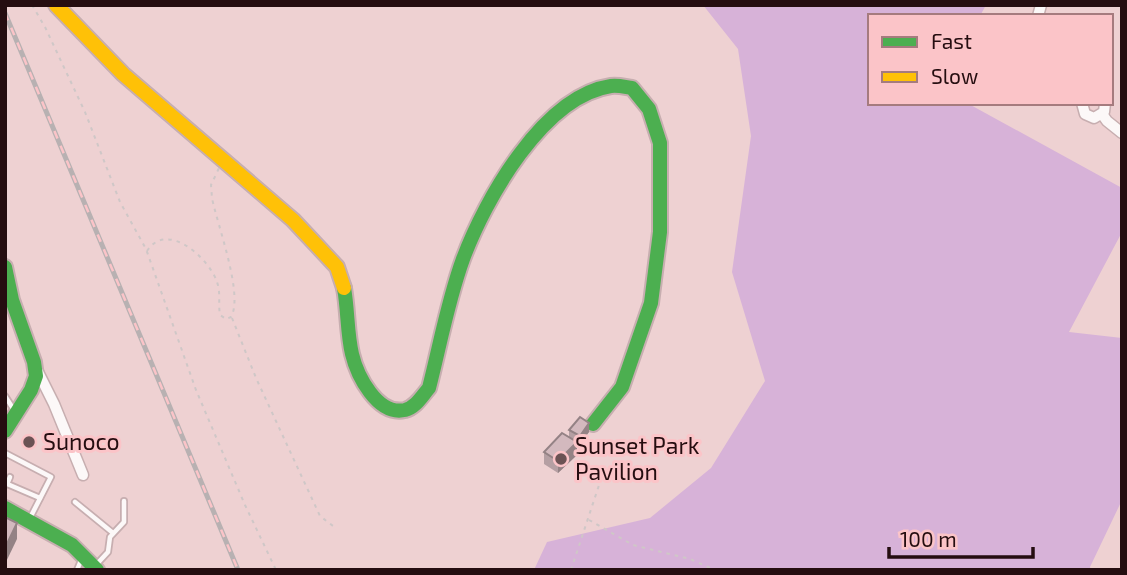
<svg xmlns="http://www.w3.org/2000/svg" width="1127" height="575" viewBox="0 0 1127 575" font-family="'Exo 2',sans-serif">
  <rect width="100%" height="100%" fill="#eed1d2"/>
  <path fill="#d7b2d8" d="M703,5h283l-6,11h-110v87h97l155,85v44l-53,100 53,6v162l-32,67 1,3h-557l13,-28 103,-24 61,-50 54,-87 -33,-109 19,-136 -13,-87z"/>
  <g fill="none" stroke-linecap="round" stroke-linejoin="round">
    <g stroke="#c7aeb0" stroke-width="8">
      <g id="lane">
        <path d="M5,396l9,14"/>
        <path d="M5,453l46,24 -20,39"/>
        <path d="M5,483l35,15"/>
        <path d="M7,484l3,-7"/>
        <path d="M75,502l38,31"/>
        <path d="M95,566l13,-14 2,-15 14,-15v-21"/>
        <path d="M77,570l5,-12"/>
      </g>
    </g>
    <g stroke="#c7aeb0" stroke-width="13">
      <g id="street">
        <path d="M1038,16l3,-11"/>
        <path d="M1082,103l3,11 9,4 10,-6 1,-9"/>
        <path d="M1102,114l5,7 15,12"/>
        <path d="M37,370l17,34 29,71"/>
      </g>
    </g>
    <g stroke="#c7aeb0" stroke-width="18">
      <g id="fast">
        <path d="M5,267l7,33 22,62 2,14 -5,14 -26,41"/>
        <path d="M344,288c4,22 3,45 8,66 5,21 25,62 53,56 11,-3 17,-14 24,-22 11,-43 19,-88 34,-129 22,-59 80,-163 148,-173 7,-1 14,1 21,2l17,21 11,34v89l-9,71 -29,84 -29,37"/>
        <path d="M5,508l67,37 25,25"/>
      </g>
    </g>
    <g stroke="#c7aeb0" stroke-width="18">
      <path id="slow" d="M56,5l67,69 170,146 44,47 7,21"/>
    </g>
    <g stroke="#cfc7c7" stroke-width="2" stroke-dasharray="3.5 5" stroke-linecap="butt">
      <path d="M32,5l13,22 40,85 35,90 26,47 50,141 49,115 31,65"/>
      <path d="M147,251c20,-31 62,7 70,31 4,11 1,22 3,33l6,4 5,-2c13,-22 -14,-93 -19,-119l-1,-13 8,-17"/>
      <path d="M232,318l24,60 64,138 13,10"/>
      <path d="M589,520l44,25 57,14 25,11"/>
      <path d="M571,570l32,-97"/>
    </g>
    <use href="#lane" stroke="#fcf8f8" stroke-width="4.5"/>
    <use href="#street" stroke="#fcf8f8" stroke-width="10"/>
    <use href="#fast" stroke="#4caf50" stroke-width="14"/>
    <use href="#slow" stroke="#ffc107" stroke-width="14"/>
    <g stroke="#b8b1b2" stroke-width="5">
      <path id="rail" d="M5,13l233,557"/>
    </g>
    <use href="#rail" stroke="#fbc4c8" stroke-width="2.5" stroke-dasharray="8" stroke-linecap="butt"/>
  </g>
  <path fill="#b59fa3" d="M569,430l20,2 -9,12 -5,-3 2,14 -19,18 -14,-9v-12l25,-14z"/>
  <g fill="#948285">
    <path d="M589,423v9l-9,12v-8z"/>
    <path d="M577,442v13l-19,18v-12z"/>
    <path d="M17,523v16l-12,25v-16z"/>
  </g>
  <g fill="#d3b9be" stroke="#948285" stroke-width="2">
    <path d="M580,417l9,6 -9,13 -11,-6z"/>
    <path d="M562,433l15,9 -19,19 -14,-9z"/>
    <path d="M5,517l12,6 -12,25z"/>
  </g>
  <g fill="#6b5254" stroke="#fbc4c8" stroke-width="2.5">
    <circle cx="29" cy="442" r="7"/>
    <circle cx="561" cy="459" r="7"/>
  </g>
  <g text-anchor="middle" stroke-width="6" stroke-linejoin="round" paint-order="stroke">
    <g font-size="23" fill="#250d10" stroke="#fbc4c8" text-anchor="start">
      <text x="43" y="450">Sunoco</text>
      <text x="575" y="454">Sunset Park<tspan x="575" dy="26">Pavilion</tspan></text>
    </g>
  </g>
  <rect width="1127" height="575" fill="none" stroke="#250d10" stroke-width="14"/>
  <rect x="868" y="14" width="245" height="91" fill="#fbc4c8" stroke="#a57b7e" stroke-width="2"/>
  <rect x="882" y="37" width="35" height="10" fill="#4caf50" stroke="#a57b7e" stroke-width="2"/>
  <text x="931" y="49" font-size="21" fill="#250d10">Fast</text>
  <rect x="882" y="72" width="35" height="10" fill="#ffc107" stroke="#a57b7e" stroke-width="2"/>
  <text x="931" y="84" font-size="21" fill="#250d10">Slow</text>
  <path d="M889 547v10h144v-10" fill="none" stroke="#250d10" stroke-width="3.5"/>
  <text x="900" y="547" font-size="21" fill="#250d10" stroke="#fbc4c8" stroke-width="5" paint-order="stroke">100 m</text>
</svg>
